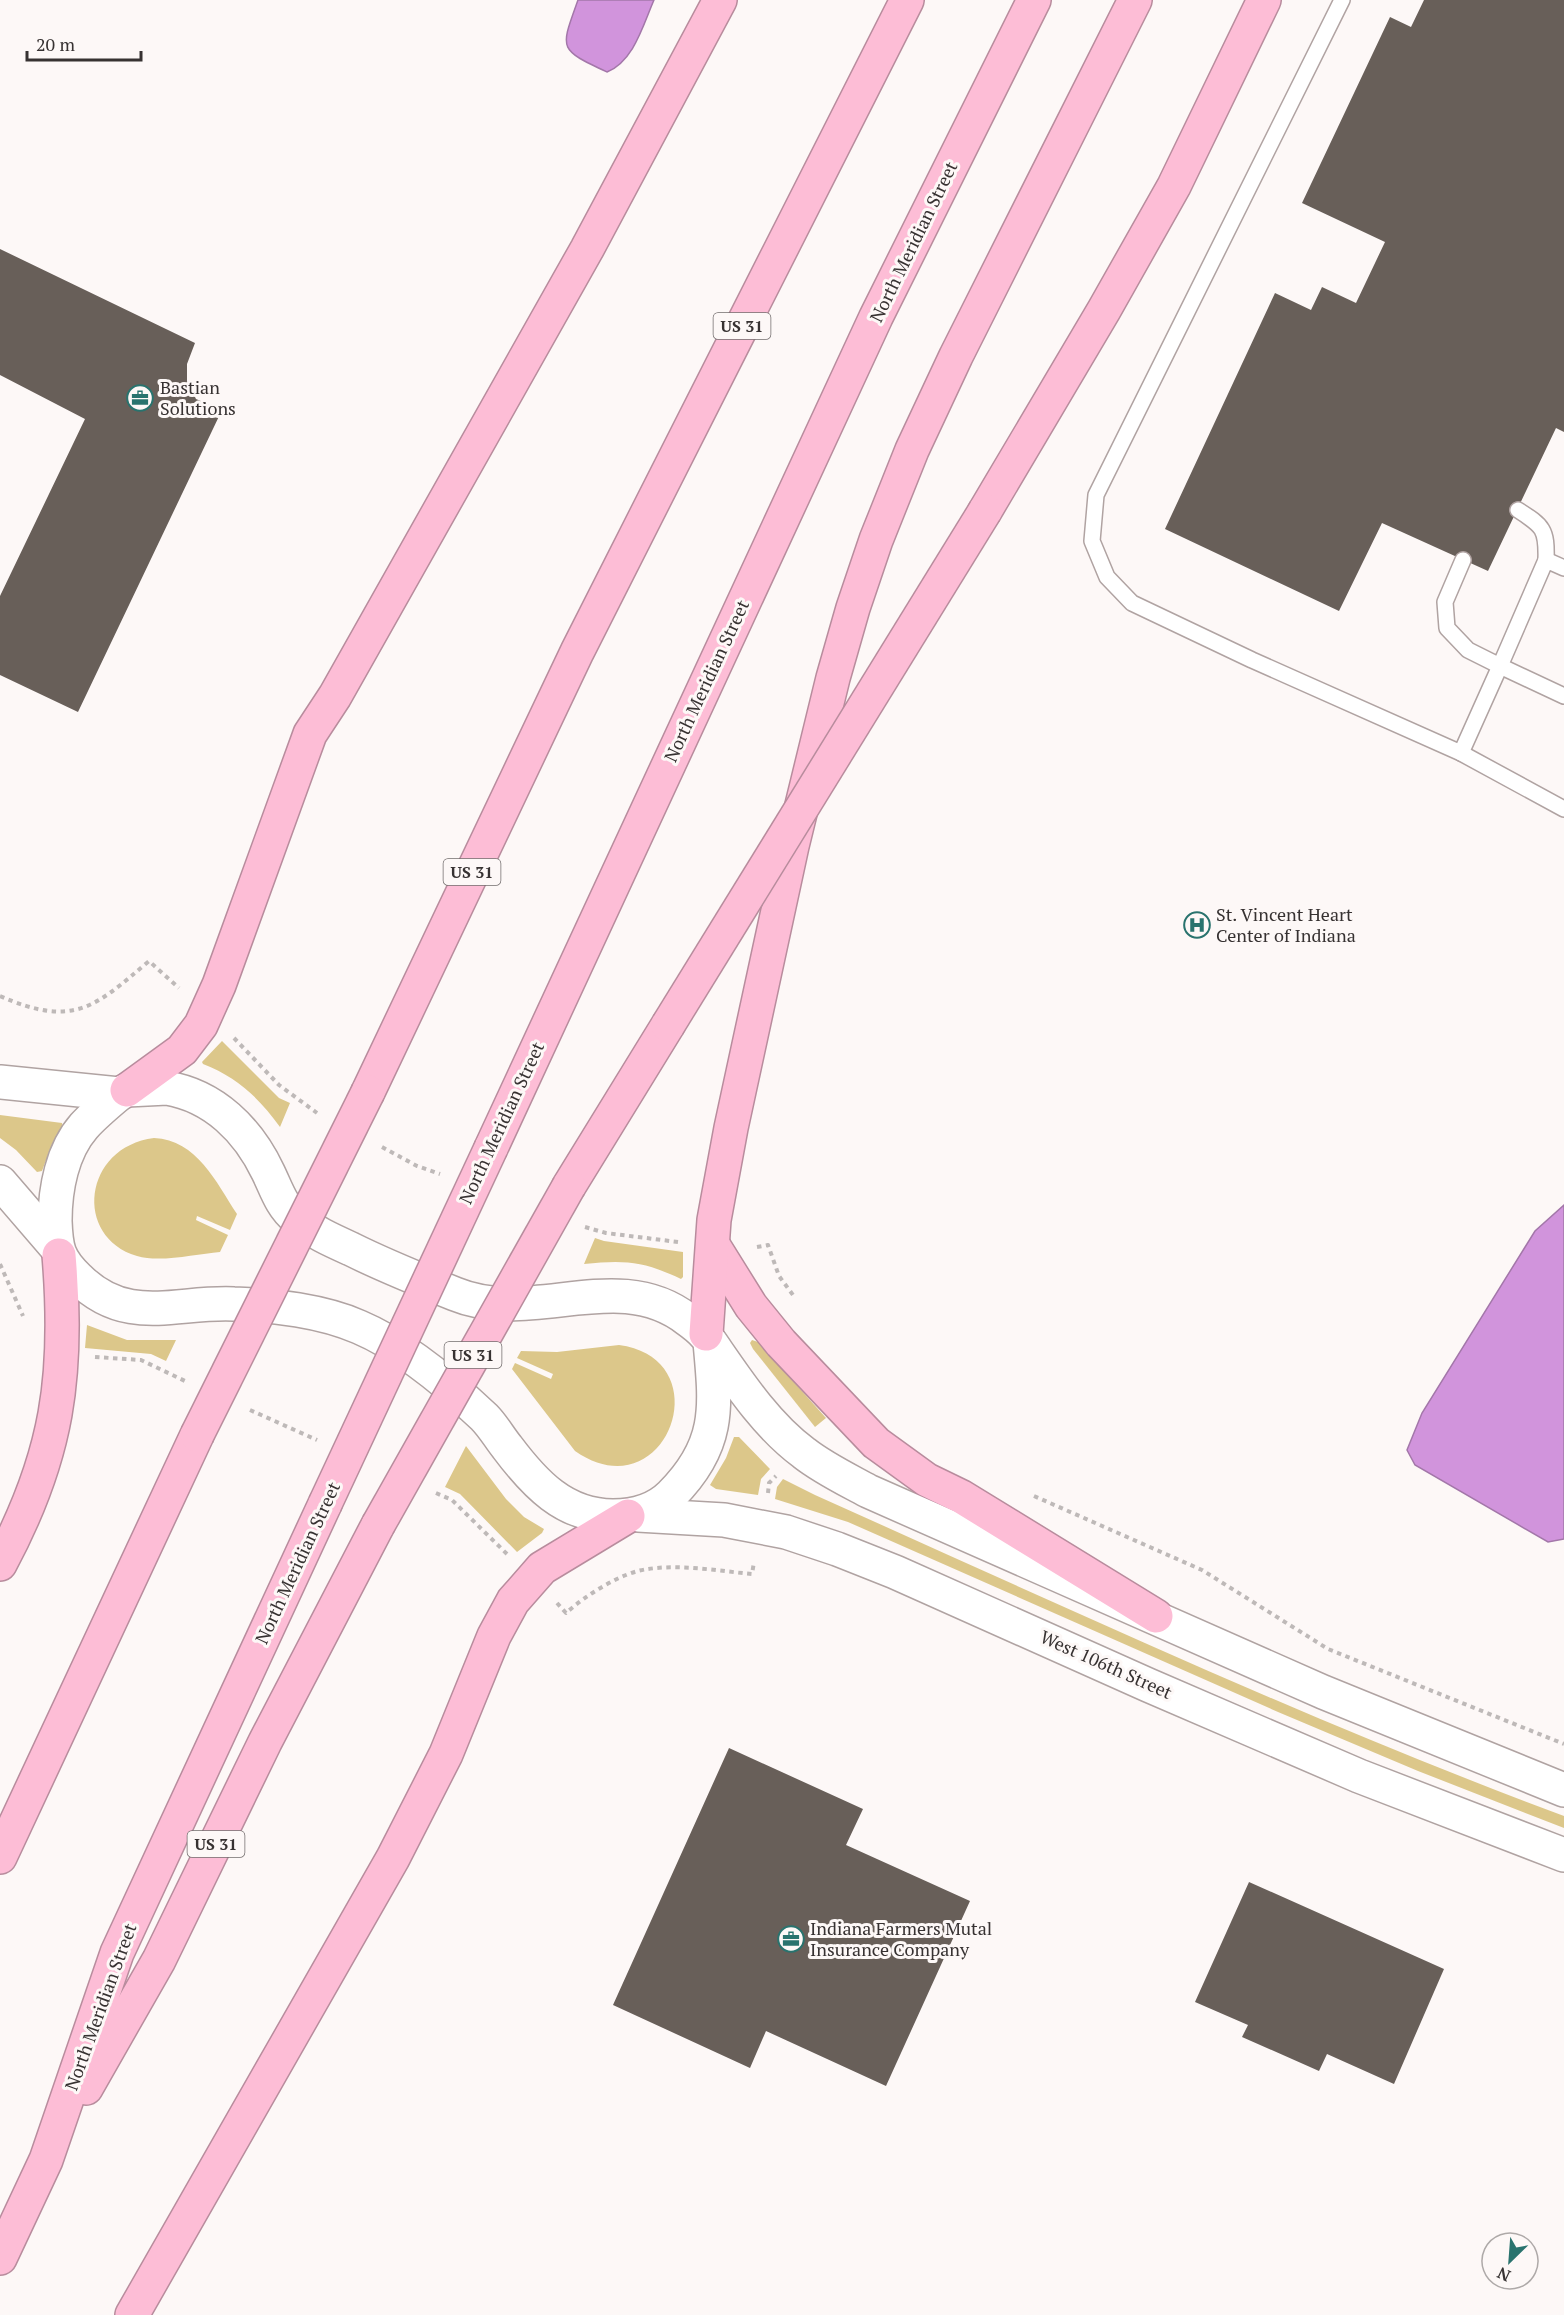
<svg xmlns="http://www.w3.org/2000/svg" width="1564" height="2315" viewBox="0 0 1564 2315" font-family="'PT Serif',serif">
  <rect width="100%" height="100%" fill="#fdf8f7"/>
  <g fill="#dcc78a">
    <path d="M222,1041l57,57 11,5 -10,24c-21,-29 -43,-50 -77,-63l-1,-2z"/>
    <path d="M0,1115l62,8 1,5 -11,16 -10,27 -5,1 -21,-22 -16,-12z"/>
    <path d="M154,1138c43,2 62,44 83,76l-7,16 -33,-14 -1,4 32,15 -8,17c-24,2 -60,11 -83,4 -64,-19 -54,-109 17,-118z"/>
    <path d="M595,1238l9,3 79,11v25l-2,2c-38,-18 -56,-19 -97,-15z"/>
    <path d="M87,1325l40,15h49l-10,21 -15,-7 -66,-6z"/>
    <path d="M752,1340l6,2 68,76 -11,9 -62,-78 -3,-6z"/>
    <path d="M619,1345c104,14 47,169 -44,106l-63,-82 3,-6 36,16 2,-5 -36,-16 4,-7 36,1z"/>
    <path d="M734,1437h5l31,32 -9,10 -3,16 -42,-6 -6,-4 16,-27z"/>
    <path d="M466,1446l40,53 18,18 20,12 -2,4 -25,19 -57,-58 -15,-7z"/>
    <path d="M783,1479l32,16c248,111 494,226 749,321v12l-146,-57 -140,-59 -430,-190 -73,-23 2,-12z"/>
  </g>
  <g fill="#d194dc" stroke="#a377a9" stroke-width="1.5">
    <path d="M578,0h76c-11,25 -20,61 -47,72 -49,-23 -47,-22 -29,-72z"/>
    <path d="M1564,1205v334l-16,3 -133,-77 -8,-15 15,-37 113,-182z"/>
  </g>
  <g fill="#685f59">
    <path d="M1424,0h140v432l-8,-4 -68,143 -106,-48 -43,88 -174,-82 110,-236 36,17 11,-23 34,16 29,-61 -83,-39 88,-186 21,10z"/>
    <path d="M0,249l195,94 -8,21v17l9,18 26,11 -144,302 -78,-37v-79l85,-177 -85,-44z"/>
    <path d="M729,1748l134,61 -17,36 124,56 -84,185 -120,-55 -16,37 -137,-63z"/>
    <path d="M1249,1882l195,87 -50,115 -67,-30 -8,17 -77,-34 6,-12 -53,-23z"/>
  </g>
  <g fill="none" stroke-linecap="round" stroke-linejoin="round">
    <g stroke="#b0a3a2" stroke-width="18">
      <g id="service">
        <path d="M1342,0l-246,495 -4,46 15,36 25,26 120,57 209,93 103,56"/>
        <path d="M1518,510c25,16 29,19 28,50"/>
        <path d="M1463,560l-18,42 2,26 21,22 32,16 46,-106 18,8"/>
        <path d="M1461,753l39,-87 64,30"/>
      </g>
    </g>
    <g stroke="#b0a3a2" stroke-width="36">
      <g id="tertiary">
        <path d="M0,1082l119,12"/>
        <path d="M167,1088c47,8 81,42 101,84 8,16 13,34 28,46 17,14 35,22 55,31 34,17 69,31 104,45 77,32 163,-29 233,26 9,7 17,12 22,22 6,65 11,103 -39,153 -15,15 -36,21 -58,21 -49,0 -79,-33 -106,-69 -8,-10 -14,-21 -23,-30 -35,-33 -80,-71 -125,-90 -36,-16 -86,-22 -125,-23 -58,-3 -107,23 -156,-26 -20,-19 -22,-30 -23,-57 0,-32 7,-70 29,-95 10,-11 23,-22 35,-32l8,-4z"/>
        <path d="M0,1182l56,65"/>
        <path d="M711,1343c27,39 55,82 93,110 19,15 42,26 64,38l455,201 241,98"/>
        <path d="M638,1515l86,5 62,12 51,17 58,23 253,113 211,91 205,79"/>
      </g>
    </g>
    <g stroke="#b88c9d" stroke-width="36">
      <g id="motorway">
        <path d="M985,511l119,-201 70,-124 90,-186"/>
        <path d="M127,1090l55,-40 19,-25 18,-40 91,-251 25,-38 252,-447 133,-249"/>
        <path d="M368,1092l209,-440 330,-652"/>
        <path d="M491,1148l385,-831 158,-317"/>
        <path d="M569,1186l99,-161"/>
        <path d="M713,1245l38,61 30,37 95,100 51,37 35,17 194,119"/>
        <path d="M706,1334l8,-114 17,-92 61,-282 41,-168 20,-70 23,-68 36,-90 44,-94 179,-356"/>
        <path d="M0,1564c58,-108 69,-189 59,-309"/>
        <path d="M0,1857l197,-422"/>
        <path d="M86,2088l73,-128 106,-218 113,-217"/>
        <path d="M0,2258l46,-98 71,-207 208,-449"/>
        <path d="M132,2315l261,-457 53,-104 48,-118 19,-35 29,-33 86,-52"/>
      </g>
    </g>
    <g stroke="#beb9b8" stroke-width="4" stroke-dasharray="4.5 4.5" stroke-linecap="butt">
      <path d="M0,996c73,32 94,12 149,-35l30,27"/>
      <path d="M234,1038l45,47 38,28"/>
      <path d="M382,1147l35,19 23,8"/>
      <path d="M585,1227l21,6 72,9"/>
      <path d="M757,1247l11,-2 11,31 14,19"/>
      <path d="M0,1264l23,52"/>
      <path d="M95,1357l46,3 44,21"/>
      <path d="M250,1410l67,30"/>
      <path d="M436,1493l16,7 55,54"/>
      <path d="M768,1493l1,-10 7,-7"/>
      <path d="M1034,1496l168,74 126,79 236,95"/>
      <path d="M557,1603l9,10c20,-18 56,-41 82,-44 34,-5 70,2 104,5l2,-12"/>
    </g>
    <use href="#service" stroke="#fff" stroke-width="15"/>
    <use href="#tertiary" stroke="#fff" stroke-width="33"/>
    <use href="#motorway" stroke="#fdbdd6" stroke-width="33"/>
    <g stroke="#b88c9d" stroke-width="36" stroke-linecap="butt">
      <g id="motorway-bridge">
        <path d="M668,1025l317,-514"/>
        <path d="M197,1435l171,-343"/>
        <path d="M325,1504l166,-356"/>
        <path d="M378,1525l191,-339"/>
      </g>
    </g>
    <use href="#motorway-bridge" stroke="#fdbdd6" stroke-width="33"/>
  </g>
  <defs>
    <g id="office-ring" transform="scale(1.35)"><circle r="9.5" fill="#fdf8f7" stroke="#29736e" stroke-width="1.5"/><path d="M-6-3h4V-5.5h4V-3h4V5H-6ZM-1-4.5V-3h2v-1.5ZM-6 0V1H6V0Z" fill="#29736e"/></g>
    <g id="hospital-ring" transform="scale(1.35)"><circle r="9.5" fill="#fdf8f7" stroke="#29736e" stroke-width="1.5"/><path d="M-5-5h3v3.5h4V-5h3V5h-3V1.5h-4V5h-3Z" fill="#29736e"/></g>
  </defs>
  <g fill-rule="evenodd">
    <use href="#office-ring" x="140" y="398"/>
    <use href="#hospital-ring" x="1197" y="925"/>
    <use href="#office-ring" x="791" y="1939"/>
  </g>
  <g text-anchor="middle" stroke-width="6" stroke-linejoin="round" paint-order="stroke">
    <g fill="#fdf8f7" stroke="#726d6d" stroke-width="1.5">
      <rect x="713.5" y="313" width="57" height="26" rx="4.5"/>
      <rect x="443.5" y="859" width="57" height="26" rx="4.5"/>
      <rect x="444.5" y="1342" width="57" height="26" rx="4.5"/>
      <rect x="187.5" y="1831" width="57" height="26" rx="4.5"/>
    </g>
    <g font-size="16" font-weight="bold" fill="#373232">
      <text x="742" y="332">US 31</text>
      <text x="472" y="878">US 31</text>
      <text x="473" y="1361">US 31</text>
      <text x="216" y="1850">US 31</text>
    </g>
    <g font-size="18" fill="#373232" stroke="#fdf8f7">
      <text transform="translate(914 242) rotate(-64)" y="6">North Meridian Street</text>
      <text transform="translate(707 681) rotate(-65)" y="6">North Meridian Street</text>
      <text transform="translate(502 1123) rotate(-65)" y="6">North Meridian Street</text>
      <text transform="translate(298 1563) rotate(-65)" y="6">North Meridian Street</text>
      <text transform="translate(1106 1665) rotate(24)" y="6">West 106th Street</text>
      <text transform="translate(101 2007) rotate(-70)" y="6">North Meridian Street</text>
    </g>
    <g font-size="18" fill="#373232" stroke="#fdf8f7" text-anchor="start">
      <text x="160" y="394">Bastian<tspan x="160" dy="21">Solutions</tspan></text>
      <text x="1216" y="921">St. Vincent Heart<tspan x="1216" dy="21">Center of Indiana</tspan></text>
      <text x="810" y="1935">Indiana Farmers Mutal<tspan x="810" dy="21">Insurance Company</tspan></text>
    </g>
  </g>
  <g transform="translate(1510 2261) rotate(205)"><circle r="28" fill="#fdf8f7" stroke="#aea9a8" stroke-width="1.5"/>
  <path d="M0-4.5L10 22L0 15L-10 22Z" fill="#29736e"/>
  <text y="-9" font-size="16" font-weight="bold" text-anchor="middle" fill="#373232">N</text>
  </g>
  <path d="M27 51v9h114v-9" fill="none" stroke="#373232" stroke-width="3"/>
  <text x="36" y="51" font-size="18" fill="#373232" stroke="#fdf8f7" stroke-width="4.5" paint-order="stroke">20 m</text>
</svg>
